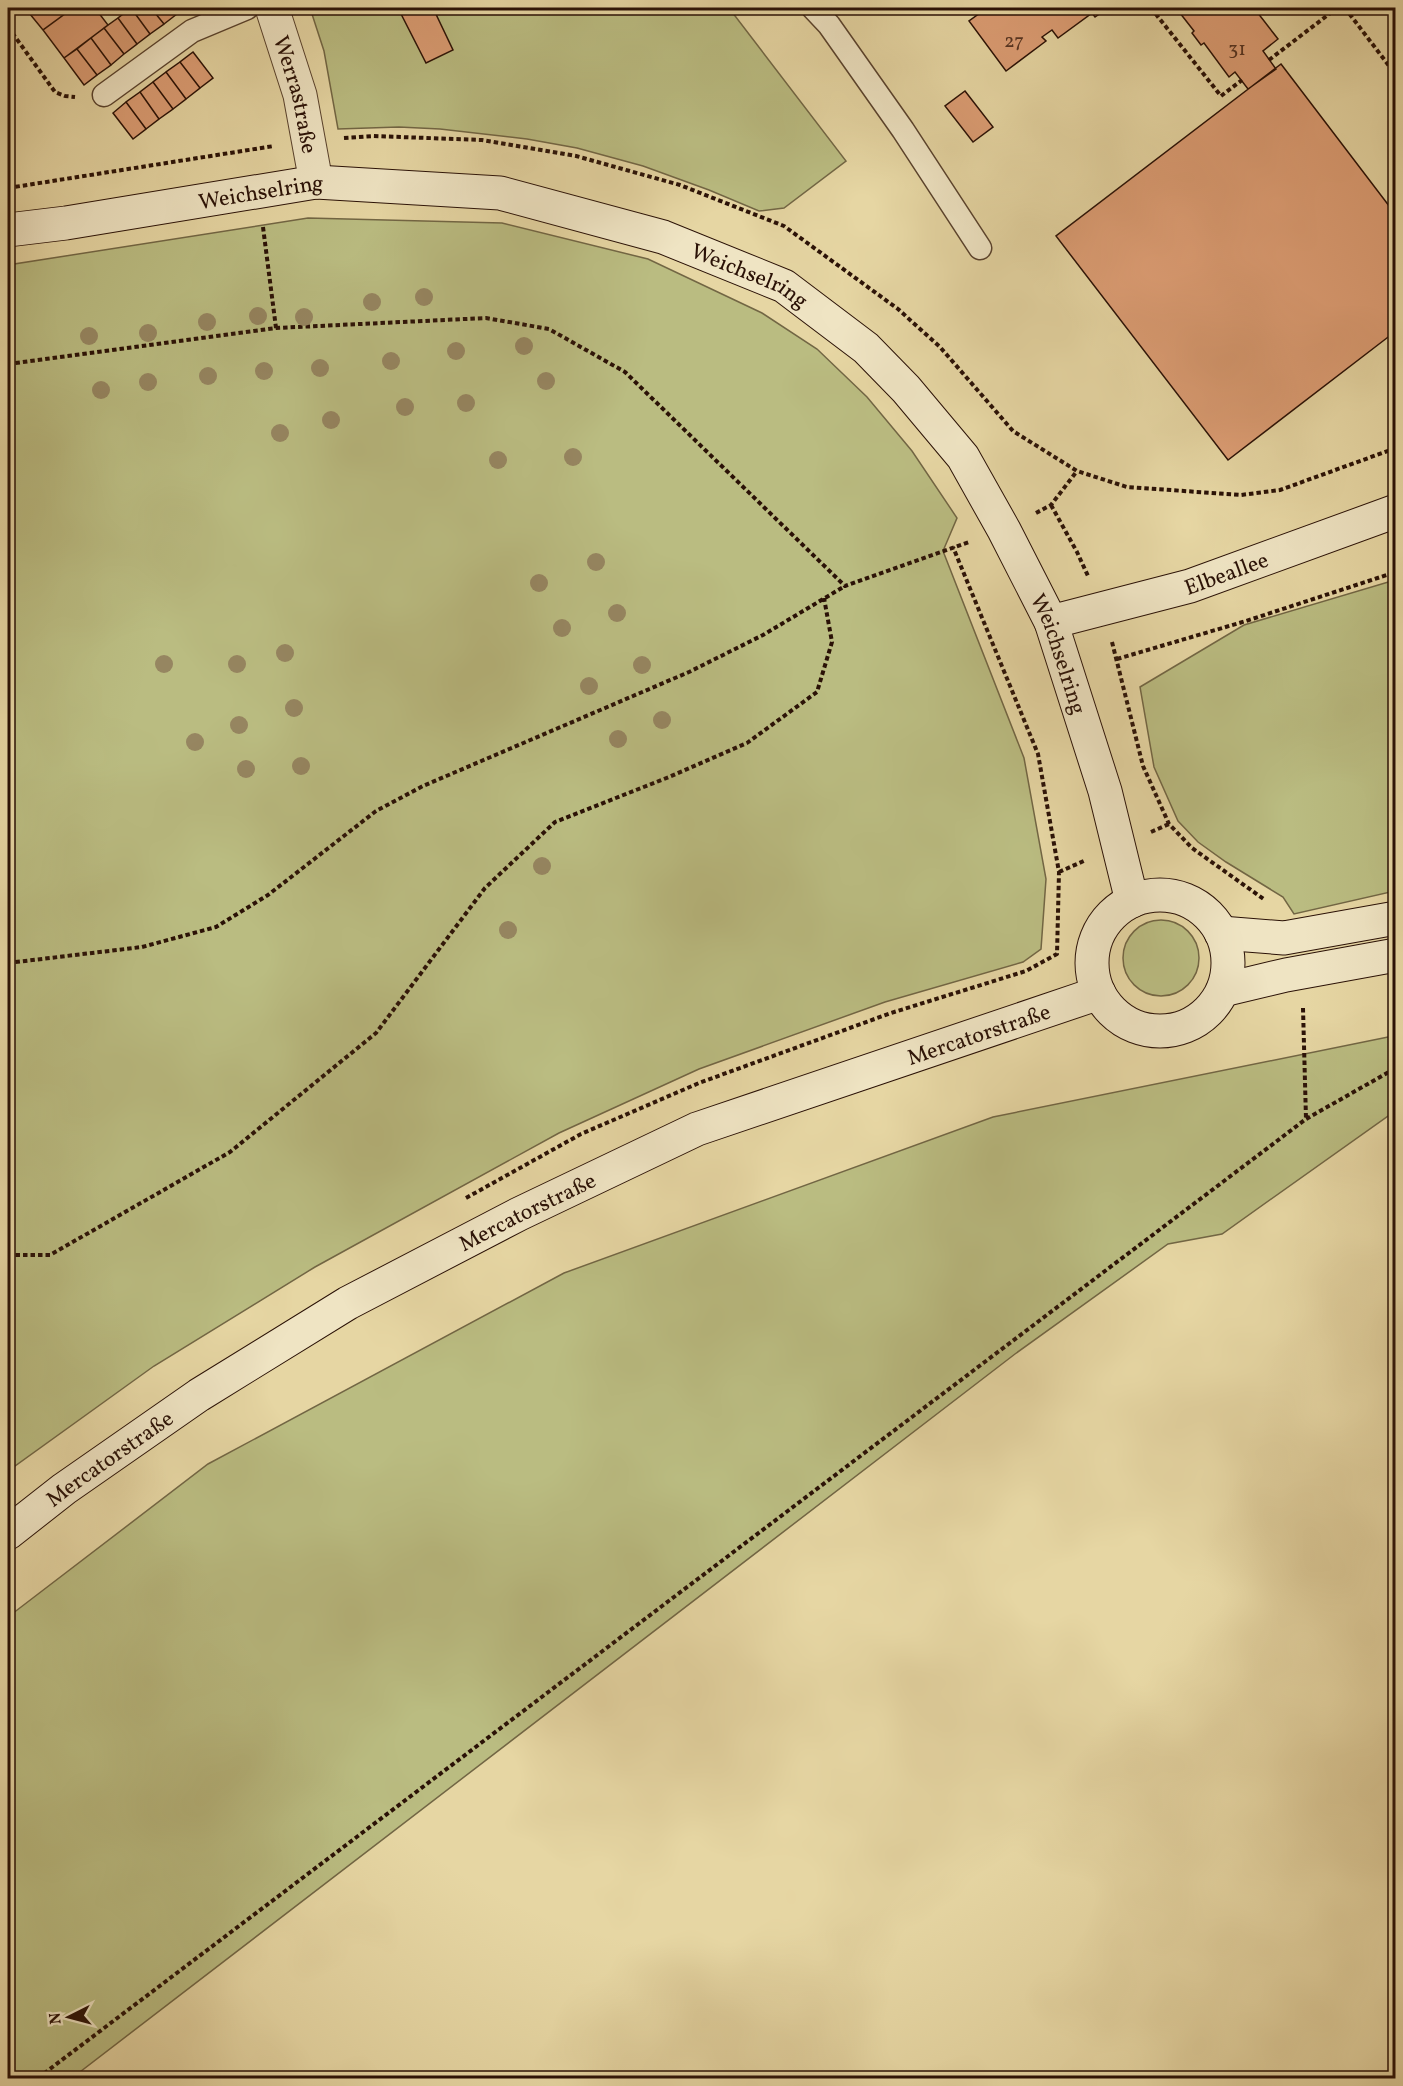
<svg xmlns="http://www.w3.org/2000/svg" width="1403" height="2086" font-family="Vollkorn,serif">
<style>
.green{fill:#babc81;stroke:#726644;stroke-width:1.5}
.building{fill:#dc9d74;stroke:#2a1106;stroke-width:1.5}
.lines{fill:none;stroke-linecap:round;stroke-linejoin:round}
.lane-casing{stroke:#59422d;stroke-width:25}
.street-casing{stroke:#59422d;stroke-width:35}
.secondary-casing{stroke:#2a1106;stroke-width:35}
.path{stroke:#2a1106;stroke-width:4;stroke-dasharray:4.5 3;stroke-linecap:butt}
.lane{stroke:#efe4c3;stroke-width:22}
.street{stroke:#efe4c3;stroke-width:33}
.secondary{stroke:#efe4c3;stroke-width:33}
.tree{fill:#968661}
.labels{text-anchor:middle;stroke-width:4.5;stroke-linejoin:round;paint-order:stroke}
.number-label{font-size:20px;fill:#563422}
.street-label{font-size:22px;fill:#2a1106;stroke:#efe4c3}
</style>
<rect width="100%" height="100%" fill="#e6d6a3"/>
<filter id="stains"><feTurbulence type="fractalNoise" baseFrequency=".00333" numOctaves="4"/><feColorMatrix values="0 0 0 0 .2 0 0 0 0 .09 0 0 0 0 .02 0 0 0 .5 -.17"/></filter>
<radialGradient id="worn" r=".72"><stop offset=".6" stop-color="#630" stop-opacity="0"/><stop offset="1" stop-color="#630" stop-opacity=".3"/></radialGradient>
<path class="green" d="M310 8H729L846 161 784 208 759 211 709 190 643 166 577 148 527 139 440 129 399 127 338 129 324 51Z
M308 218 502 223 648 259 762 313 817 349 867 397 912 451 957 518 943 551 1024 758 1046 879 1041 949 1023 962 885 1002 699 1069 559 1133 315 1267 154 1366 8 1471V265Z
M1395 580V891L1294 914 1283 897 1226 862 1198 842 1178 821 1154 767 1140 687 1244 625Z
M1123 958a38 38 0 1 1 76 0a38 38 0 1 1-76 0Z
M1393 1036H1396L1395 1111 1222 1234 1168 1244 1015 1354 72 2078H8V1617L208 1464 564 1273 993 1117Z"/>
<path class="building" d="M25 8H73L43 30Z
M73 8H95L108 25 64 58 43 30Z
M131 8 150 34 137 44 118 18Z
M131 8H151L164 24 150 34Z
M151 8H172L177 14 164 24Z
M398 8H433L453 50 426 63Z
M987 8H1088L1092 13 1058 38 1052 30 1042 37 1046 41 1006 71 969 21Z
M1088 8H1108L1095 17Z
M1176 8H1254L1278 39 1263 51 1276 69 1248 89 1235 72 1229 77 1204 43 1201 45 1192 33 1194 31Z
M118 18 137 44 124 54 104 28Z
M104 28 124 54 111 65 91 38Z
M91 38 111 65 97 75 77 49Z
M77 49 97 75 84 85 64 58Z
M193 52 213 78 200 88 180 62Z
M180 62 200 88 186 99 166 72Z
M1281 64 1396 215V331L1228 460 1056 236Z
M166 72 186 99 173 109 153 82Z
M153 82 173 109 159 119 140 92Z
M965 91 993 127 973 142 945 106Z
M140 92 159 119 146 129 126 102Z
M126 102 146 129 133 139 113 113Z"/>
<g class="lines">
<g class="lane-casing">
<path id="lane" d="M813 8 829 25 903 130 980 248
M104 95 192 31 247 8"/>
</g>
<g class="street-casing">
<g id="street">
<path id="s1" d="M272 8 300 95 316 182"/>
</g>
</g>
<g class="secondary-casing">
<g id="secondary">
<path id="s2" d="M8 230 66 223 316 182 500 193 663 237 784 286 866 348 906 389 963 457 1004 530 1051 622 1105 791 1132 901"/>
<path id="s3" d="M1051 622 1190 586 1396 511"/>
<circle cx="1160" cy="963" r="68"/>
<path d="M1221 933 1284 938 1396 918"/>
<path d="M1223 990 1286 975 1396 955"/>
<path id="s4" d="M8 1533 64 1489 199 1395 348 1303 519 1214 697 1129 1099 993"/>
</g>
</g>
<path class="path" d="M1151 8 1221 96 1242 80
M1345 8 1396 75
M8 27 55 92 65 96 75 97
M1269 60 1337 8
M344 138 373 136 482 140 576 156 680 185 784 226 898 309 940 347 1013 431 1077 471 1127 487 1241 495 1280 490 1396 448
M8 188 274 146
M263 227 276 328
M8 364 276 328 486 318 549 329 625 372 845 586 969 542
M1051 505 1077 552 1088 576
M1036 513 1051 505 1077 471
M1112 642 1143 766 1169 824 1192 848 1265 900
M1117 659 1246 621 1396 572
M1151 832 1169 824
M1059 872 1086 860
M8 963 142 947 216 927 268 895 376 811 423 786 689 672 763 635 845 586
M1303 1008 1306 1119
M466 1198 581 1134 699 1083 891 1013 1026 971 1057 954 1059 872 1038 754 953 547
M8 1255H50L230 1152 376 1033 485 888 555 822 669 777 747 743 817 692 832 642 824 598
M38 2078 1306 1119 1396 1068"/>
<use href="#lane" class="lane"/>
<use href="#street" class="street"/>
<use href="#secondary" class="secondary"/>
</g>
<g class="tree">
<circle cx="424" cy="297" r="9"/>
<circle cx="372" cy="302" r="9"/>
<circle cx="258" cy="316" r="9"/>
<circle cx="304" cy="317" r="9"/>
<circle cx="207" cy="322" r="9"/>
<circle cx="148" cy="333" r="9"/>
<circle cx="89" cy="336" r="9"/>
<circle cx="524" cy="346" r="9"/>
<circle cx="456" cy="351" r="9"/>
<circle cx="391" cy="361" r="9"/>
<circle cx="320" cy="368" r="9"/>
<circle cx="264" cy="371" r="9"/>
<circle cx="208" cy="376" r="9"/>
<circle cx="546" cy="381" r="9"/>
<circle cx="148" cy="382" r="9"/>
<circle cx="101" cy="390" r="9"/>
<circle cx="466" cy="403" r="9"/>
<circle cx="405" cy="407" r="9"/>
<circle cx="331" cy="420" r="9"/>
<circle cx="280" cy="433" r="9"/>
<circle cx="573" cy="457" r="9"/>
<circle cx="498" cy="460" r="9"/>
<circle cx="596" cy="562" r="9"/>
<circle cx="539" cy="583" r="9"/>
<circle cx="617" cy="613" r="9"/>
<circle cx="562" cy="628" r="9"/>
<circle cx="285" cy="653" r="9"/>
<circle cx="164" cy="664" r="9"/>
<circle cx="237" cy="664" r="9"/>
<circle cx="642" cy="665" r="9"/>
<circle cx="589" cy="686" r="9"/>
<circle cx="294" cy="708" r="9"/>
<circle cx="662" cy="720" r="9"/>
<circle cx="239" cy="725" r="9"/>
<circle cx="618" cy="739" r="9"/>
<circle cx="195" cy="742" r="9"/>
<circle cx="301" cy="766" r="9"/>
<circle cx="246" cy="769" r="9"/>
<circle cx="542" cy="866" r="9"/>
<circle cx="508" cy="930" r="9"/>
</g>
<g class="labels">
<g class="number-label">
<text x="1014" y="47">27</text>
<text x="1237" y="55">31</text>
</g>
<g class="street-label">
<text dy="8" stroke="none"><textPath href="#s1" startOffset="90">Werrastraße</textPath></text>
<text dy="8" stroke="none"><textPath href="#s2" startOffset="256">Weichselring</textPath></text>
<text dy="8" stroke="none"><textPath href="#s2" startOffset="760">Weichselring</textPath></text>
<text dy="8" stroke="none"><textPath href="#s3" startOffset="182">Elbeallee</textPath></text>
<text dy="8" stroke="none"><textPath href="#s2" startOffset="1264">Weichselring</textPath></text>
<text dy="8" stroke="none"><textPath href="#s4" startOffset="1098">Mercatorstraße</textPath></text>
<text dy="8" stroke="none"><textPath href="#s4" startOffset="612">Mercatorstraße</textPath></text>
<text dy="8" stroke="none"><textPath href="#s4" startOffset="126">Mercatorstraße</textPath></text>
</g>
</g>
<rect width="1403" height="2086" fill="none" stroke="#e6d6a3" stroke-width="30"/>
<rect x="9" y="9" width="1385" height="2068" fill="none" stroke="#2a1106" stroke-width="3"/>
<rect x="15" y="15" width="1373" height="2056" fill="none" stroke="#2a1106" stroke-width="1.5"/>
<g transform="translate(69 2017) rotate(264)" stroke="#efe4c3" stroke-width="4.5" paint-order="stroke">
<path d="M0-4.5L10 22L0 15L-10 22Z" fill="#2a1106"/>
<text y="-9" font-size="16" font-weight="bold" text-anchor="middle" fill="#2a1106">N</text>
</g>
<rect width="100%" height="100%" filter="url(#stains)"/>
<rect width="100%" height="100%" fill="url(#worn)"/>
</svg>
